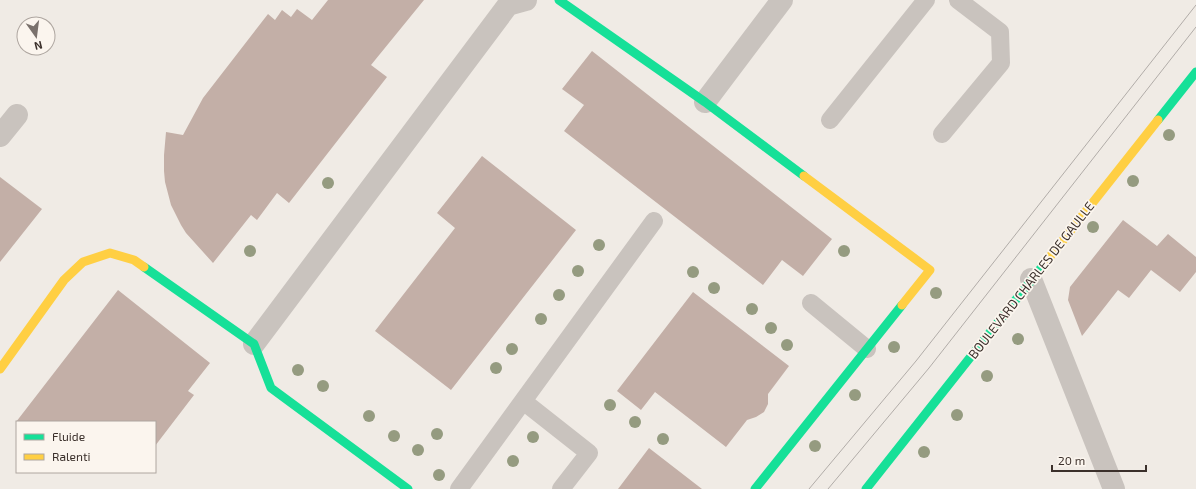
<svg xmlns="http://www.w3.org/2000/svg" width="1196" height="489" font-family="'Exo 2',sans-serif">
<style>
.building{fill:#c3afa7}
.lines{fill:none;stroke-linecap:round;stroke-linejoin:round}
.lane{stroke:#c9c3be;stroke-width:18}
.street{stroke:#c9c3be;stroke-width:22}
.fast{stroke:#16e098;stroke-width:9}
.slow{stroke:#ffcf43;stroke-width:9}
.tram{stroke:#b1aca8;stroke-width:1}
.tree{fill:#959b80}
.labels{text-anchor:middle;stroke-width:3.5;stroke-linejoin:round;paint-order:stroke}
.street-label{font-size:13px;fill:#3b302b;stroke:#fbf5ee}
</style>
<rect width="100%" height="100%" fill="#f0ebe5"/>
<path class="building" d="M328 0H424L371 65 387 77 289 203 277 193 257 220 251 215 213 263 186 233 181 225 171 205 165 182 164 171V155L166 132 183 135 203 98 268 14 275 20 282 10 291 17 297 9 312 20Z
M592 51 832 239 803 276 782 260 763 285 564 131 584 105 562 89Z
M482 156 576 230 451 390 375 331 455 228 437 213Z
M0 177 42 209 0 262Z
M1123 220 1157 246 1168 234 1196 257V272L1180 292 1151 270 1129 298 1118 290 1082 336 1068 300 1070 287Z
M118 290 210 363 188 391 194 395 155 446V422H16Z
M693 292 789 366 768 394V404L764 412 756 417 747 420 726 447 655 392 641 410 617 391Z
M649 448 702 489H618Z"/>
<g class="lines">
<path class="lane" d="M830 120 926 0
M942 134 1001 63 1000 32 958 0
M811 303 867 349
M523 401 589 453 561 489
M459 489 654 221"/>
<path class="street" d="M705 102 782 0
M0 136 17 115
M1031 279 1114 489
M254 344 508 5 526 0"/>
<path class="fast" d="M559 0 705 102 804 176
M1158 120 1196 72
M144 267 254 344 271 388 408 489
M755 489 902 305
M866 489 1045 263"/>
<path class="slow" d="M804 176 930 270 902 305
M1045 263 1158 120
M0 369 64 280 83 262 110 253 134 260 144 267"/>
<path class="tram" d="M809 489 916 361 1196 5
M828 489 929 368 1196 27"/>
</g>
<g class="tree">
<circle cx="1169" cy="135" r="6"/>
<circle cx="1133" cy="181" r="6"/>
<circle cx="328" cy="183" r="6"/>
<circle cx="1093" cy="227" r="6"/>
<circle cx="599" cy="245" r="6"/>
<circle cx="250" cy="251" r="6"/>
<circle cx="844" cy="251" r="6"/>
<circle cx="578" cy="271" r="6"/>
<circle cx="693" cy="272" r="6"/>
<circle cx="714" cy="288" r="6"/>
<circle cx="936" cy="293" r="6"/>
<circle cx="559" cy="295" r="6"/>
<circle cx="752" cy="309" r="6"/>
<circle cx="541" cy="319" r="6"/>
<circle cx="771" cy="328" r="6"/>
<circle cx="1018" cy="339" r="6"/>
<circle cx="787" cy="345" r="6"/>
<circle cx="894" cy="347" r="6"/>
<circle cx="512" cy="349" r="6"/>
<circle cx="496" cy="368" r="6"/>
<circle cx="298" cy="370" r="6"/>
<circle cx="987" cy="376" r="6"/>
<circle cx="323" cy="386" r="6"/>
<circle cx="855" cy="395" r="6"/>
<circle cx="610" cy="405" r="6"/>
<circle cx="957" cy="415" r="6"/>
<circle cx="369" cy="416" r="6"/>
<circle cx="635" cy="422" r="6"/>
<circle cx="437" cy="434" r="6"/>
<circle cx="394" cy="436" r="6"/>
<circle cx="533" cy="437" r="6"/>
<circle cx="663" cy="439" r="6"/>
<circle cx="815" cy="446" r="6"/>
<circle cx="418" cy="450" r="6"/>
<circle cx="924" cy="452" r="6"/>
<circle cx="513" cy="461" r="6"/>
<circle cx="439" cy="475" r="6"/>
</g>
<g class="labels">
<g class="street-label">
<text transform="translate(1031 280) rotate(-52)" y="5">BOULEVARD CHARLES DE GAULLE</text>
</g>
</g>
<rect x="16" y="421" width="140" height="52" fill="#fbf5ee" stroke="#aea6a0"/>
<rect x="24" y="434" width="20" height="6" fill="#16e098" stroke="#aea6a0"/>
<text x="52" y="441" font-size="12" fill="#3b302b">Fluide</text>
<rect x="24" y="454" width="20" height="6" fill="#ffcf43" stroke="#aea6a0"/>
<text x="52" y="461" font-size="12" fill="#3b302b">Ralenti</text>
<g transform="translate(36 36) rotate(166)"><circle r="19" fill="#fbf5ee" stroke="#aea6a0"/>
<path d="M0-3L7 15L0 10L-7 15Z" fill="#7a716c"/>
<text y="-6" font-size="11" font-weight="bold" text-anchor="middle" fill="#3b302b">N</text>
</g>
<path d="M1052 465v6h94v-6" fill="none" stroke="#3b302b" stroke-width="2"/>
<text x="1058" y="465" font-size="12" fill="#3b302b" stroke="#fbf5ee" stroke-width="3" paint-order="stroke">20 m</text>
</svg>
